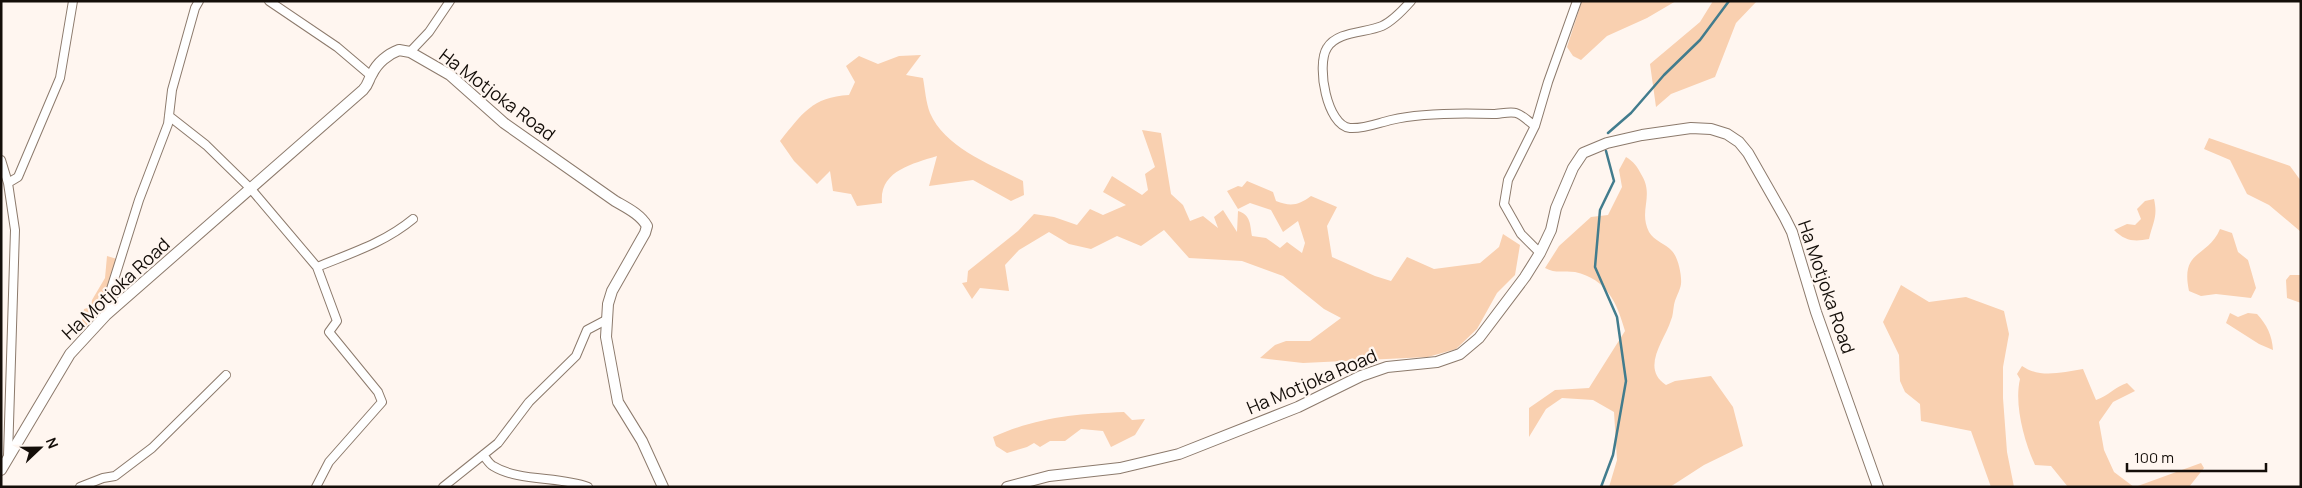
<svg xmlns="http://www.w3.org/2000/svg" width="2302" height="488" font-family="Manrope,sans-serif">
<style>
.green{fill:#f9d0b0}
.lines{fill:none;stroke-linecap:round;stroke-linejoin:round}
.stream{stroke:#427c8d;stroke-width:2.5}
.minor-casing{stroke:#8c7a6c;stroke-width:10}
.tertiary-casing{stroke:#8c7a6c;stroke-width:12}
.minor{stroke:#fff;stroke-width:8}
.tertiary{stroke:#fff;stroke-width:10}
.labels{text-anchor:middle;stroke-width:4.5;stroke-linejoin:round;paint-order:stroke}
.street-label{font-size:18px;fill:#140e09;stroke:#fff6f0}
</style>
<rect width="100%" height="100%" fill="#fff6f0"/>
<path class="green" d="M1582 1H1676L1647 18 1607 36 1581 60 1573 56 1567 47Z
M1713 1H1757L1736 23 1715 77 1671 94 1656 107 1650 64 1700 22Z
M921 55 906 75 923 78C925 89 926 103 930 113 945 148 992 165 1023 181L1024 195 1011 201 973 180 929 186 937 156C912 164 879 171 882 203L857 206 851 194 833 191 830 171 817 184 794 161 780 141C802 114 812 97 849 95L855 82 846 66 859 56 878 64 899 56Z
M1142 130 1161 133 1171 194 1183 205 1190 221 1203 216 1218 228 1214 217 1223 210 1237 232 1238 211C1251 215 1250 225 1252 236L1266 238 1280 248 1287 242 1302 253 1305 243 1298 221 1283 232 1271 210 1250 203 1238 209 1227 191 1238 186 1242 187 1247 181 1273 192 1276 201C1291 207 1299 205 1311 196L1337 207 1327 226 1332 257 1375 276 1391 281 1407 257 1434 269 1480 263 1499 247 1503 234 1520 245 1515 275 1497 293 1477 329 1456 349 1428 357 1303 363 1260 358 1275 345 1286 341H1310L1341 318 1324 309 1283 276 1242 261 1189 258 1164 230 1141 246 1117 236 1091 249 1069 244 1049 232 1019 250 1005 265 1009 291 980 288 972 299 962 283 967 282 968 271 1018 231 1034 214 1054 217 1077 225 1090 209 1103 215 1126 205 1103 192 1112 176 1142 195 1148 190 1145 174 1155 167Z
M2209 138 2290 166 2301 181V232L2269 205 2247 194 2230 160 2204 149Z
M1626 157C1634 162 1637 166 1641 174 1655 196 1638 210 1649 232 1654 241 1666 244 1672 251 1678 257 1682 275 1681 284 1680 291 1675 298 1674 305 1673 310 1673 316 1671 320 1665 340 1640 368 1666 385L1675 381 1711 376 1733 407 1743 446 1704 465 1670 487H1609L1617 460 1614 412 1593 400 1562 398 1546 409 1529 437V408L1555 390 1589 388 1625 331C1617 303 1607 279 1575 272 1564 270 1556 274 1545 268L1559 246 1591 217 1608 215 1622 187 1619 170Z
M2154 199C2158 217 2153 222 2149 239 2134 242 2125 241 2114 230L2127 224 2135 225 2141 219 2137 209 2145 201Z
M2220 229 2232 233 2238 252 2248 260 2256 288 2251 298 2216 294 2201 296 2189 291C2180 249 2208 258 2220 229Z
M107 256 117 259C110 286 101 307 84 329L71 327 82 321 84 309 91 307 92 300 105 278Z
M2290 275H2301V303L2287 298 2286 280Z
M1901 285 1929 302 1966 297 2004 311 2009 334 2003 367V398L2007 452 2014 487H1991L1971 431 1921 421 1920 404 1905 392 1900 381 1899 355 1883 322Z
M2230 313 2238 317 2248 313 2257 314C2267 325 2272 335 2273 350L2259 344 2226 323Z
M2022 366C2041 379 2062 372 2083 369L2096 400C2108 396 2115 387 2127 383L2135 391 2113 402 2099 422 2104 450 2114 472 2134 487H2068L2051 466 2035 465C2024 441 2014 404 2020 379L2017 374Z
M1124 412 1132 420 1145 419 1135 435 1111 447 1103 431 1081 429 1065 441H1050L1040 447 1034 443 1027 447 1007 453 996 446 993 437C1038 417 1075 414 1124 412Z
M2201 463 2204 468 2189 487H2135Z"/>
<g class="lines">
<path class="stream" d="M1608 133 1631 113 1664 75 1700 40 1729 1
M1601 487 1613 455 1626 381 1617 317 1595 267 1600 210 1614 181 1606 151"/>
<g class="minor-casing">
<path id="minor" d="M269 1 337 47 370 75
M1411 1C1403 10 1393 21 1382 26 1366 33 1337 31 1327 48 1316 65 1327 126 1350 128 1364 129 1378 123 1391 120 1421 113 1463 113 1493 114 1500 114 1510 111 1516 113 1523 115 1529 122 1535 126
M410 52 429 32 450 1
M169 116 206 145 251 189 317 267 337 321 329 332 378 392 382 402 329 462 316 487
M1 160 8 183 15 230 8 456
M8 183 18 177 60 78 73 1
M1540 253 1521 234 1504 204 1508 180 1535 126 1548 82 1577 1
M317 267C351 253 384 243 413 219
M106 315V305L139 200 168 124 172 90 195 8 199 1
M483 455C486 458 489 464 493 466 519 482 559 476 588 487
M80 487 103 478 115 476 152 448 226 375
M443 487 498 443 529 402 576 356 587 330 606 320"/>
</g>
<g class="tertiary-casing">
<path id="tertiary" d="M1 470 70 354 106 315 363 90C369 84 368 80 372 74 377 63 388 54 399 50L410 52 450 75 504 123 615 201C627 208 640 214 647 226L645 233 612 291 608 304 606 337 618 402 642 441 663 487
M1007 487 1049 476 1120 468 1179 454 1298 407 1361 376 1387 367 1437 362 1460 354 1479 338 1525 277 1540 253 1551 230 1556 208 1573 168 1583 153 1607 143 1642 135 1691 128 1711 129 1727 134 1739 142 1748 153 1785 218 1792 232 1816 312 1878 487"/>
</g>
<use href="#minor" class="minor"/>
<use href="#tertiary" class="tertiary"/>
</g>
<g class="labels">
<g class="street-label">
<text transform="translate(497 95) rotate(37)" y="6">Ha Motjoka Road</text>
<text transform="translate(1826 287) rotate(71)" y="6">Ha Motjoka Road</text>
<text transform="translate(116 289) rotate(-43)" y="6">Ha Motjoka Road</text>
<text transform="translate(1312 382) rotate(-23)" y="6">Ha Motjoka Road</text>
</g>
</g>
<rect width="2302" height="488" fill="none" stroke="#140e09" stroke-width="5"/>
<g transform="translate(40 448) rotate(68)" stroke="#fff6f0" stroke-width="4" paint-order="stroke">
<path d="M0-4L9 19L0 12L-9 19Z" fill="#140e09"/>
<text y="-8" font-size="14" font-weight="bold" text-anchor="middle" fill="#140e09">N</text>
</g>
<path d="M2127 463v8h139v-8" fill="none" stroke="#140e09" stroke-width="2.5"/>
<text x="2134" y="463" font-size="15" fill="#140e09" stroke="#fff6f0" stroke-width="4" paint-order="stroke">100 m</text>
</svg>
